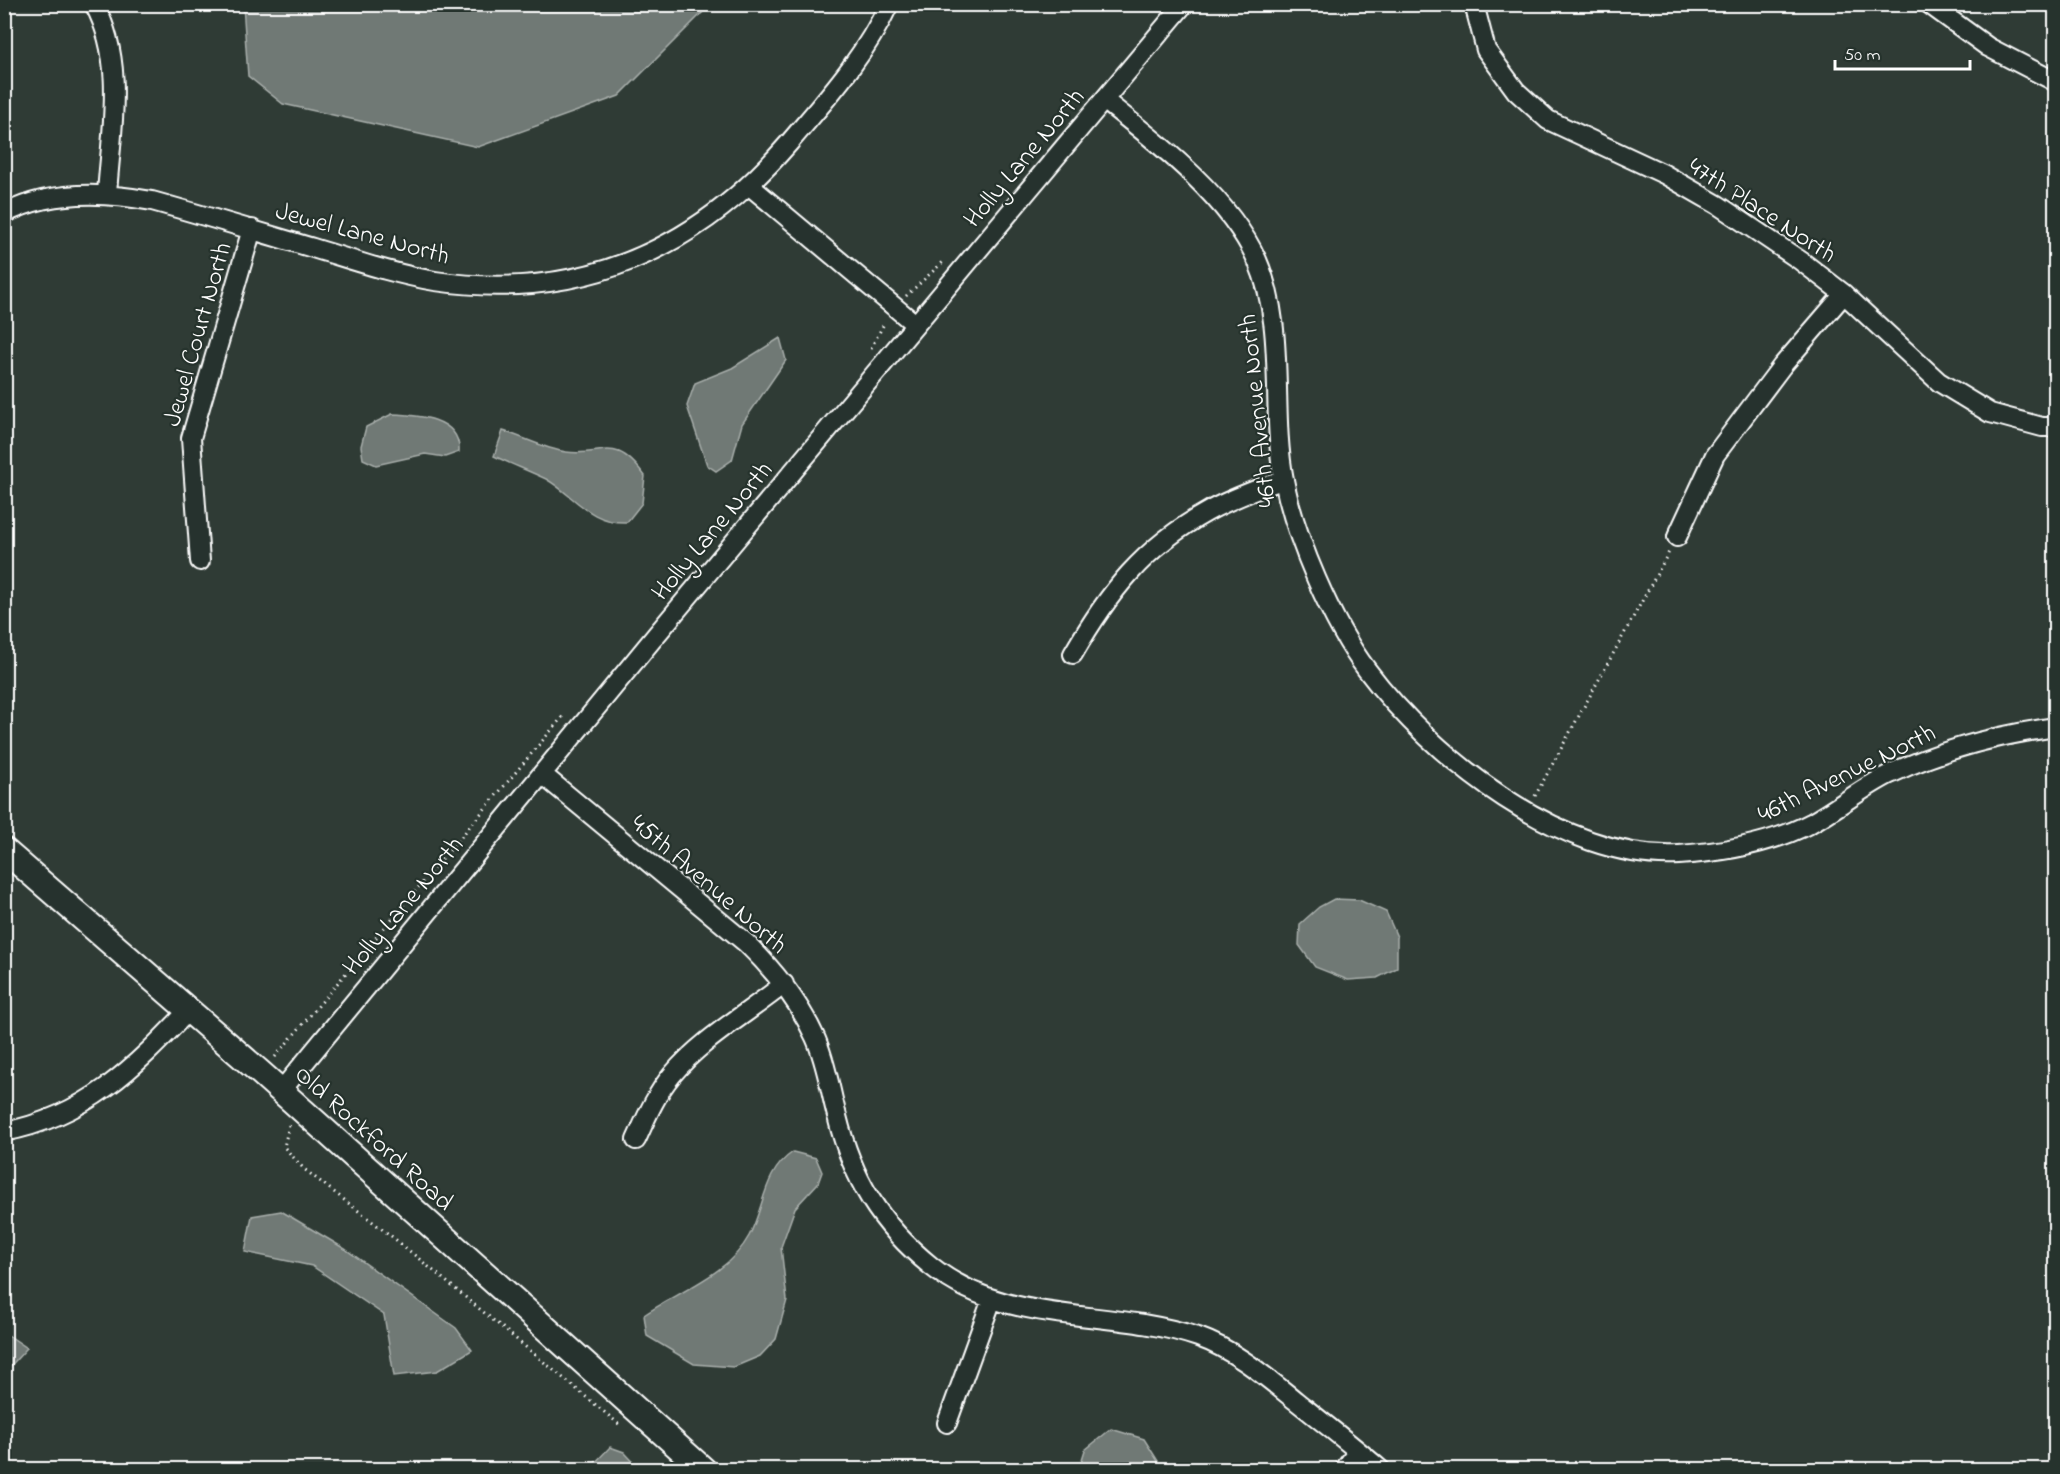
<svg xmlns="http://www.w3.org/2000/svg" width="2060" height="1474" font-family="'Indie Flower',sans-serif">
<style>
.water{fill:#707975;stroke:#a9afac;stroke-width:1.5}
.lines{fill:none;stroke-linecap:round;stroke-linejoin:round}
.minor-casing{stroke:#fff;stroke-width:22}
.tertiary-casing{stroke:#fff;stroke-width:28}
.path{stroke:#fff;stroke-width:3;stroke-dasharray:1.5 4.5;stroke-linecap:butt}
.minor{stroke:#26332d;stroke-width:18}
.tertiary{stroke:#26332d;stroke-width:24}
.labels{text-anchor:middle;stroke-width:4.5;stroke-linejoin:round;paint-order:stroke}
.street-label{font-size:26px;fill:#fff;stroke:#26332d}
</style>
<rect width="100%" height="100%" fill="#2f3b35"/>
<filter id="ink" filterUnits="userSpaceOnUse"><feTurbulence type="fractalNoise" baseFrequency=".0167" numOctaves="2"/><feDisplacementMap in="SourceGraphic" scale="12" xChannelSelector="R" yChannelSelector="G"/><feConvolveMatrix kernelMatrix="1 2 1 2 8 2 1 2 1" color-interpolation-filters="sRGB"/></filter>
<g filter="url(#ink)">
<path class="water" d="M407 4 413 7 433 4 710 5 619 96 478 147 283 104 248 76 243 5Z
M780 338 786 360 742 424 732 460 716 471 707 465 687 406 695 383 732 368Z
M392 414C416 415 461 417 459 452L445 457 425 454 376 465 363 459 361 446 366 427Z
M503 431C523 437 545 449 566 452 605 457 614 434 645 476L642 503 627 522C590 524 574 495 546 479 529 471 511 464 494 456Z
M1334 899 1359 900 1386 912 1397 937V968L1377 978 1348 980 1315 967 1299 945 1300 924 1319 907Z
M793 1152 816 1158 822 1172 818 1183 795 1208 781 1247 787 1300 776 1339 760 1356 734 1367 694 1364 647 1336 644 1315C679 1291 728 1275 749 1236 765 1206 763 1172 793 1152Z
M281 1211 345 1249 456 1328 472 1350 437 1371 394 1376 384 1315 312 1266 245 1252 252 1216Z
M5 1333 27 1348 5 1372 4 1333Z
M1111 1429 1144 1439 1163 1469H1079L1085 1450Z
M610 1447 624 1452 640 1469H589Z"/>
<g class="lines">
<g class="minor-casing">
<path id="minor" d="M94 4C126 62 111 131 107 194
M1474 4 1486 50 1516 91 1548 120 1664 174 1718 205 1801 261 1844 294 1939 382 1990 413 2042 427H2056
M1929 4 1988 47 2056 82
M1104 100C1157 142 1229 197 1257 260 1287 329 1270 408 1284 480 1295 537 1332 624 1367 670 1433 758 1563 861 1679 855 1723 852 1771 844 1811 823 1838 808 1862 788 1890 774 1943 749 1998 735 2056 727
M750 186 915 324
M4 214C49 190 105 192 152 201 206 216 259 232 313 248 353 260 393 274 435 281 578 302 696 251 789 143 827 98 864 58 889 4
M1677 537 1715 455 1782 366 1844 294
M200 561 191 438 252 229
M1073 654C1108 593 1144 547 1207 512 1231 498 1259 489 1284 479
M543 775 746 943C775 971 798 1000 815 1037 826 1061 830 1090 837 1116 852 1178 880 1225 931 1266 1008 1328 1109 1307 1198 1337 1235 1350 1266 1377 1296 1401 1325 1424 1353 1446 1381 1470
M281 1091 657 634 1184 4
M4 1132C87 1116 134 1068 189 1010
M636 1140C646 1118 656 1094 672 1075 703 1038 747 1014 784 984
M947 1423 992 1299
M1344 1470 1358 1451"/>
</g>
<g class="tertiary-casing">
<path id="tertiary" d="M4 850 262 1074 704 1470"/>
</g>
<path class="path" d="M906 296 943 262
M871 348 885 322
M1535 796 1669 552
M275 1057 565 714
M289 1125 284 1147 304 1169 395 1239 620 1425"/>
<use href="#minor" class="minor"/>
<use href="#tertiary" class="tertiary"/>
</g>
</g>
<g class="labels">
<g class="street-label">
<text transform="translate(1023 157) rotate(-50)" y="9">Holly Lane North</text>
<text transform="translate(1763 209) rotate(33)" y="9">47th Place North</text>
<text transform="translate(363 232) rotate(15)" y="9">Jewel Lane North</text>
<text transform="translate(196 334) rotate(-74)" y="9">Jewel Court North</text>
<text transform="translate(1256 411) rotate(-96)" y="9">46th Avenue North</text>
<text transform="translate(711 530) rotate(-50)" y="9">Holly Lane North</text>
<text transform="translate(1846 772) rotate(-26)" y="9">46th Avenue North</text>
<text transform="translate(710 883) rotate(41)" y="9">45th Avenue North</text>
<text transform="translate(402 905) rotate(-50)" y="9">Holly Lane North</text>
<text transform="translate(375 1137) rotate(42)" y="9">Old Rockford Road</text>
</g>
</g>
<rect width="2060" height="1474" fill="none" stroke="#26332d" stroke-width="24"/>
<rect x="12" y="12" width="2036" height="1450" fill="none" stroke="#fff" stroke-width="2" filter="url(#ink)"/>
<path d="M1835 60v9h135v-9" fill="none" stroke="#ffffff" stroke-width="3"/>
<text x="1844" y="60" font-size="18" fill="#ffffff" stroke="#26332d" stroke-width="4.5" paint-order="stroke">50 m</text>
</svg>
